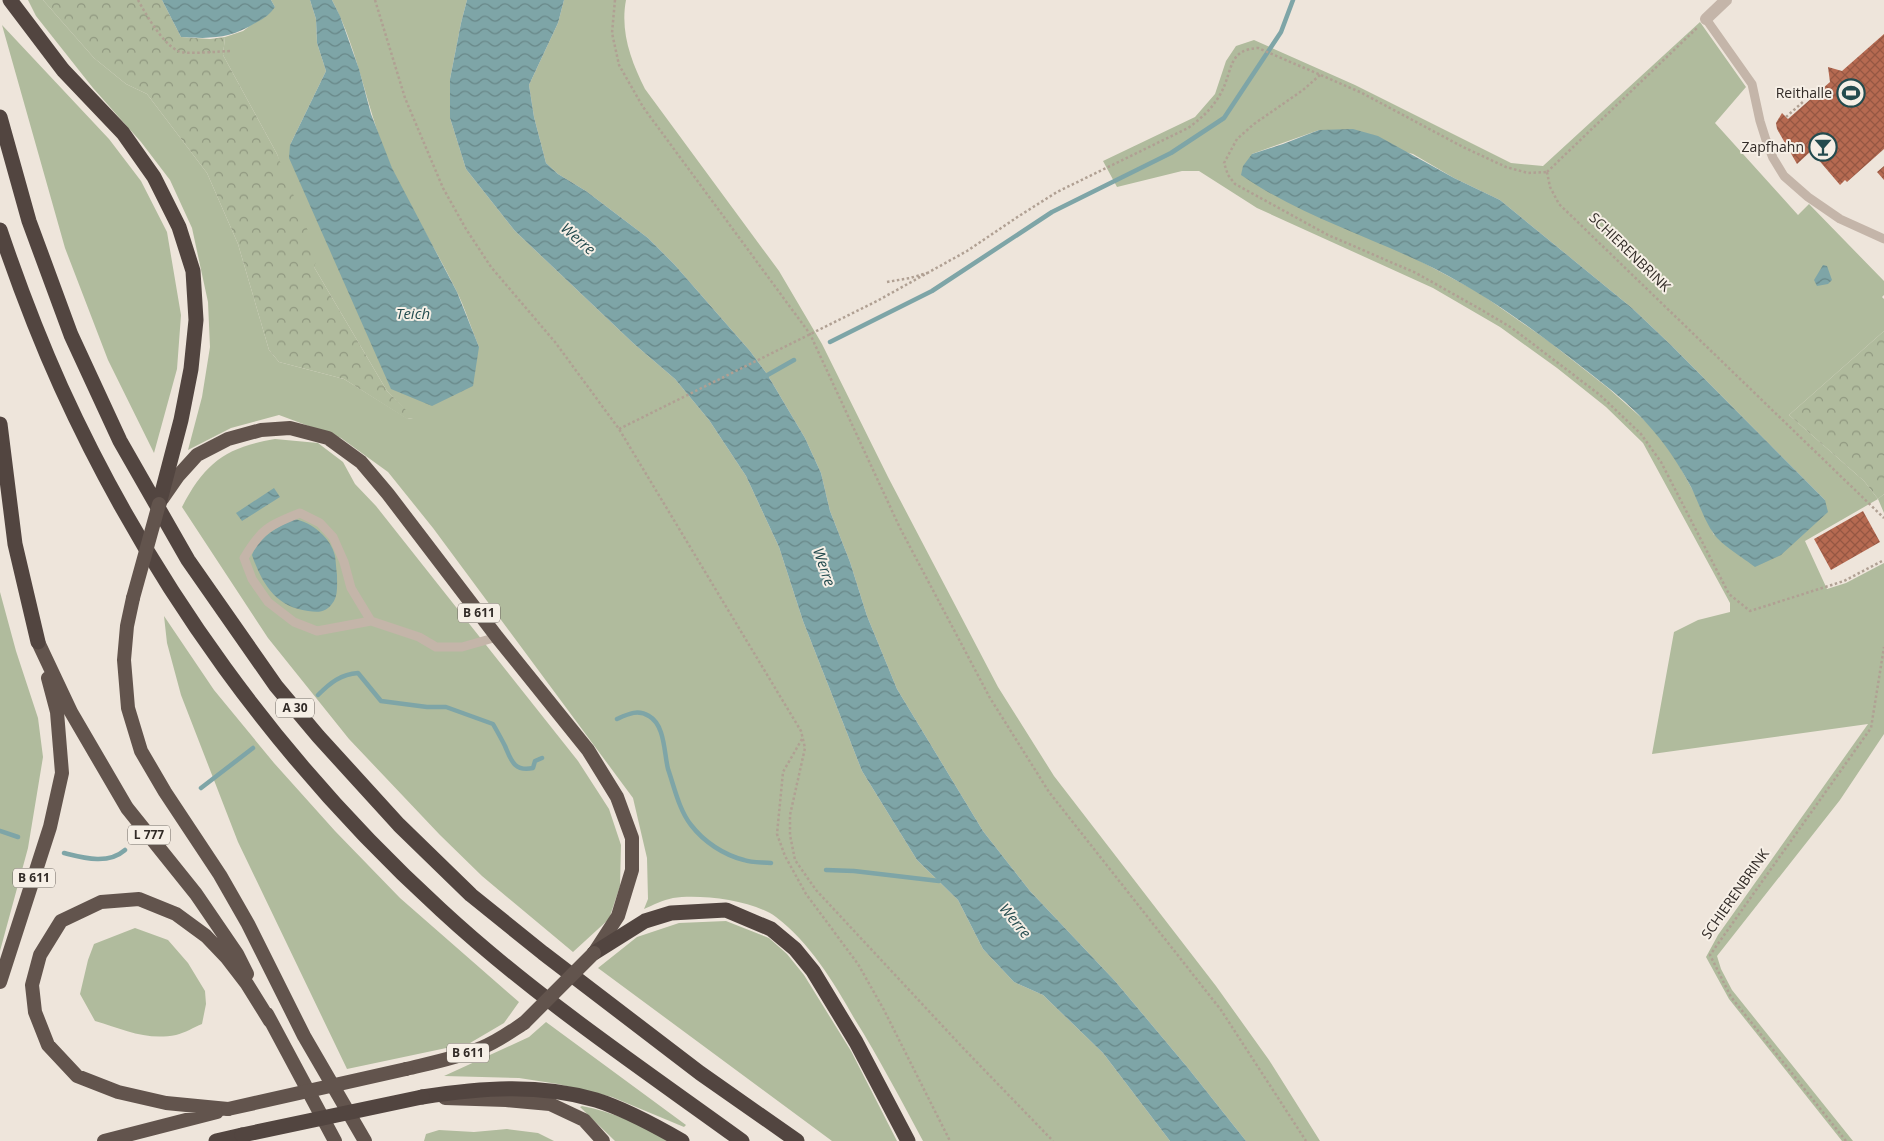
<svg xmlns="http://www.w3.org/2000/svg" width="1884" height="1141" font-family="'Open Sans',sans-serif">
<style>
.green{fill:#b0bb9d;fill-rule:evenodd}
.forest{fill:url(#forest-crowns)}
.water{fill:url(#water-waves)}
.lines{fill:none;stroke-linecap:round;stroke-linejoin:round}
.stream{stroke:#7ea5a7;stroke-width:4.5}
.building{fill:url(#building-cross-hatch)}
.path{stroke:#b0a093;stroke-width:2.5;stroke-dasharray:2.5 2.5;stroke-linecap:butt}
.service{stroke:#c4b5a9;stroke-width:9}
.minor{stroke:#c4b5a9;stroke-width:12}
.trunk{stroke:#62544d;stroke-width:14}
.motorway{stroke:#524540;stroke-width:15}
.trunk-bridge{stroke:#62544d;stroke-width:14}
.motorway-bridge{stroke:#524540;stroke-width:15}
.labels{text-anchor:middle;stroke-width:4;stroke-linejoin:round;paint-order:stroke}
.shield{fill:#f6efe6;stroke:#6d6660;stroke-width:1}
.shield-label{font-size:12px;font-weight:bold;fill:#322b27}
.poi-label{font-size:14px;fill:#322b27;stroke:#f6efe6;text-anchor:end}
.street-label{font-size:14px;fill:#322b27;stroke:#f6efe6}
.water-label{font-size:15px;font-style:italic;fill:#234b4e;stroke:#f6efe6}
</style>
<defs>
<pattern id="forest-crowns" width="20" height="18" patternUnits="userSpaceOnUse" patternTransform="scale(1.25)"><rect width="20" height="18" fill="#b0bb9d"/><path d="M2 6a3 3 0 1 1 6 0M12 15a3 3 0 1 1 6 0" fill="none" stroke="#909880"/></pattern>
<pattern id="water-waves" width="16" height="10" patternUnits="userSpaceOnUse" patternTransform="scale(1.25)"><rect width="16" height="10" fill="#7ea5a7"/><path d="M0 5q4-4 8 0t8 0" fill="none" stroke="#688788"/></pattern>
<pattern id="building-cross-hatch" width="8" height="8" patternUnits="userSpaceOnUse" patternTransform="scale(1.25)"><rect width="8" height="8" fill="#b66a51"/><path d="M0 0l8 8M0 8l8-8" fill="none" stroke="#955743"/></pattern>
</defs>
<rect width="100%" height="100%" fill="#eee5db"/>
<path class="green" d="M28 0H43L94 58 126 84 147 94 207 173 238 244 269 350 279 362 344 379 408 419 413 418 387 391 314 267 277 154 223 55 225 37 243 31 275 7 271 0H310L316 19 317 43 326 71 290 145 479 347C471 328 465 308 456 290 436 249 411 210 392 169 367 114 360 53 332 0H467L461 23 450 79V118L466 169 515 231 633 343 675 379 709 420 746 476 779 547 803 621 862 771 917 860 958 900 983 949 1014 982 1043 995 1103 1053 1170 1141H923C901 1100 879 1058 854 1018 833 981 810 943 776 917 753 900 700 894 673 898 663 900 653 905 644 909L648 899 647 858 633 798 433 528 388 472 341 438 279 415 231 428 188 450 202 397 210 347 208 302 192 228 170 180 141 142 93 88 36 16Z
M564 0H626C620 32 631 61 645 89L779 271 822 344 888 477 998 687 1054 776 1216 986 1269 1060 1320 1141H1246L1188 1068 1115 981 1030 891 983 831 897 689 867 616 850 562 830 511 821 473 805 438 767 374 750 351 674 264 648 238 586 191 558 174 546 163 534 117 529 85 558 23Z
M1700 22 1746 87 1715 123 1798 215 1809 204 1884 281V295L1882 297 1884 299V331L1789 415 1864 481 1878 499 1884 494V513L1878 499 1805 541 1827 589 1846 583 1884 563V734L1840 800 1717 956 1721 969 1732 990 1853 1141H1842L1729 999 1706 957 1718 935 1868 724 1652 754 1674 632 1698 620 1730 612V603L1643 443 1606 407 1557 368 1500 327 1433 288 1257 208 1199 171H1182L1117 187 1103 161 1195 117 1215 94 1226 61 1236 46 1254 40 1355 85 1511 163 1543 166ZM1319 130 1413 154 1454 178 1500 200 1632 308 1672 346 1825 500 1714 535 1697 498 1675 458 1653 428 1608 388 1547 340 1478 292 1422 262 1252 154Z
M2 25 109 139 141 181 167 232 181 315 177 369 154 453 108 360 65 248Z
M275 439 318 443 343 462 355 484 376 506 578 761 609 809 621 845 620 886 609 919 573 952 482 876 440 835 349 739 268 638 182 507C205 462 227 447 275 439Z
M0 592 16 651 38 718 43 757 28 848 0 951Z
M164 616 214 690 274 763 335 831 400 898 519 1002 504 1023 470 1043 347 1069 238 842 181 695 167 643Z
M726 921 769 938 787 954 804 975 851 1051 897 1141H832L598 968 637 937 679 923Z
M135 928 168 940 188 963 205 991 206 1004 202 1024C194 1027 185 1033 176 1035 146 1041 123 1029 95 1021L80 994 88 960 94 944Z
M546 1022 686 1125 684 1127 612 1097 558 1084 519 1078 444 1076 529 1037Z
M582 1106C613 1112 642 1125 670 1141H615L580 1107Z
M507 1129 538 1133 554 1141H424L426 1134 439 1130 474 1132Z"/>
<path class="forest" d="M43 0H162L181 37 210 39 225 37 223 55 277 154 318 256 314 267 387 391 414 418 407 419 344 379 279 362 269 350 238 244 207 173 147 94 126 84 94 58Z
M1884 331V494L1878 499 1864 481 1789 415Z"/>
<path class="water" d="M162 0H271L275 7C270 14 265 18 257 22 230 39 212 39 181 37Z
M310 0H332L340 16 359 69 371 114 392 168 457 292 479 347 473 386 432 406 391 389 289 158 290 145 326 71 317 43 316 19Z
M467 0H564L558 23 529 85 534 117 546 163 558 174 586 191 648 238 674 264 750 351 767 374 805 438 821 473 830 511 850 562 867 616 897 689 983 831 1030 891 1115 981 1188 1068 1246 1141H1170L1103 1053 1043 995 1014 982 983 949 958 900 917 860 862 771 803 621 779 547 746 476 709 420 675 379 633 343 515 231 466 169 450 118V79L461 23Z
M1353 129 1378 136 1454 178 1500 200 1632 308 1672 346 1825 500 1828 512 1781 555 1755 567C1745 559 1720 544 1714 534 1705 522 1698 501 1691 487 1668 444 1644 416 1606 386 1548 340 1489 294 1421 262 1361 234 1296 213 1241 175L1243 166 1252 154 1283 144 1319 130Z
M1823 265 1827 266 1832 280 1828 284 1817 286 1814 280Z
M274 488 280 497 242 521 236 513Z
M294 519C312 522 331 538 335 556 336 562 336 569 337 575 337 584 338 594 334 601 327 612 320 613 308 611 276 607 262 584 252 555 258 537 278 527 294 519Z"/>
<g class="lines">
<path class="stream" d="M830 342 932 291 1052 212 1171 153 1224 118 1281 32 1293 0
M764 377 794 360
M318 695C330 683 341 674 358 673L381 701 427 707H446L493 724C497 731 501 738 505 746 511 760 514 772 533 768L535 761 542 758
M617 719C628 714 638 709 649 716 665 725 664 753 668 769 674 786 679 810 691 825 704 842 724 855 744 860 752 863 762 862 771 863
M201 788 253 748
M0 831 18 837
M64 853C84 858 108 865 125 850
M826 870 854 871 939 881"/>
</g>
<path class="building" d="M1884 34V149L1847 182 1845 180 1840 185 1811 151 1797 164 1777 129 1776 123 1782 113 1788 119 1830 82 1828 67 1842 71Z
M1884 166V180L1877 172Z
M1863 511 1880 542 1831 570 1814 539Z"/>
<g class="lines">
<path class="path" d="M138 0C147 16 162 43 178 51 185 55 222 51 232 51
M375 0 405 98 443 188 466 229 491 267 555 342 619 429 801 731 805 748 790 815V835L795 860 816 890 965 1050 1053 1141
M615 0 612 33 619 65 643 107 810 334 900 528 990 698 1049 792 1221 1010 1306 1141
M1320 75 1303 90 1254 124 1237 139 1224 163 1228 175 1235 184 1328 235 1416 273 1480 309 1512 328 1600 395 1641 434 1661 462 1729 594 1750 611 1844 581 1884 560
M1786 117 1804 101
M1547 172 1550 187 1559 204 1884 518
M1547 172 1697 28
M887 282 910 278 927 273
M619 429 877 301 967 251 1019 216 1057 192 1188 128C1202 118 1214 107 1222 91 1233 69 1228 50 1258 48L1360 92 1463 147 1506 167 1528 173 1547 172
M802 739 783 772 777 834 785 856 806 894 858 964 884 1010 950 1141
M1846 1141 1731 997 1710 955 1871 728 1884 647"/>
<path class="service" d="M1706 19 1752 84 1760 121 1766 140 1773 158 1784 176 1808 197 1840 219 1884 239
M371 621 317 631 294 622 268 602 252 579 244 558C261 529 269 525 300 513L320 523 333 537 344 562 351 588 371 621 419 637 436 647H462L497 637"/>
<path class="minor" d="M1706 19 1726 0"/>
<path class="trunk" d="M162 499 178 476 197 455 228 439 261 430 290 428 328 438 361 462 388 494 497 637 588 750 617 797 632 838V870L618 916 594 953
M133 598 127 626 124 660 128 708 141 751 165 792 220 875 248 924 304 1036 365 1141
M38 642 71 712 127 808 196 894 237 954 247 974
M0 982 50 827 62 773 57 712 48 678
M267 1014 335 1141
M406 1069C431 1063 457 1058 481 1048 497 1042 510 1032 524 1023
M445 1098 506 1100 550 1104 584 1120 603 1141
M228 1109 166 1103 118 1092 77 1076 48 1045 35 1012 32 985 40 955 61 921 101 902 139 899 176 914 206 936 227 958 247 984 270 1021
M104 1141 217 1112"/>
<path class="motorway" d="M10 0 63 70 123 133 154 177 179 227 193 271 196 320 191 369 181 420 159 504
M0 117 29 221 71 335 120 441 188 560 276 686 318 736 399 825 471 895 543 953 700 1073 797 1141
M0 230C18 283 38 336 61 387 151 585 281 764 441 910 534 996 640 1067 742 1141
M0 424 15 544 38 642
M594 953 645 921 671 913 726 910 771 929 795 949 813 971 856 1042 908 1141
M422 1097C480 1088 538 1083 596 1100 625 1109 656 1126 682 1141
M216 1141 242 1135"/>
<path class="trunk-bridge" d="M133 598 159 504
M524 1023 594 953
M228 1109 406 1069"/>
<path class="motorway-bridge" d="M242 1135 422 1097"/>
</g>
<defs>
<g id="stadium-ring" transform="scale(1.4375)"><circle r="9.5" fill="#f6efe6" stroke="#234b4e" stroke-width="1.5"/><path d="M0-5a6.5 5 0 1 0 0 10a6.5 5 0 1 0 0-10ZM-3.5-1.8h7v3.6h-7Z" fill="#234b4e"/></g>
<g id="bar-ring" transform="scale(1.4375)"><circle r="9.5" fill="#f6efe6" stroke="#234b4e" stroke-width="1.5"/><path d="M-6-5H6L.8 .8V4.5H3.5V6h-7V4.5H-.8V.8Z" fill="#234b4e"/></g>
</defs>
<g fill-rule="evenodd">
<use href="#stadium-ring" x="1851" y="93"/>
<use href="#bar-ring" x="1823" y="147"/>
</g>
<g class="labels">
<g class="shield">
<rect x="458" y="603.5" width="42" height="19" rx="4"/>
<rect x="276" y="698.5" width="38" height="19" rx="4"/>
<rect x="128" y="825.5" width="42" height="19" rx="4"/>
<rect x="13" y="868.5" width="42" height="19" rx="4"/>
<rect x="447" y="1043.5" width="42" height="19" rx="4"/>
</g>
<g class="shield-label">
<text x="479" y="617">B 611</text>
<text x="295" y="712">A 30</text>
<text x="149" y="839">L 777</text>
<text x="34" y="882">B 611</text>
<text x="468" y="1057">B 611</text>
</g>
<g class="poi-label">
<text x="1832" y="98">Reithalle</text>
<text x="1804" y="152">Zapfhahn</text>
</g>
<g class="street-label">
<text transform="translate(1630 252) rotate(44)" y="5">SCHIERENBRINK</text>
<text transform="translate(1735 894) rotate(-55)" y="5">SCHIERENBRINK</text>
</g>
<g class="water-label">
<text transform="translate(578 239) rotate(41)" y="5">Werre</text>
<text x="413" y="319">Teich</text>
<text transform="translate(824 567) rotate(71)" y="5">Werre</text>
<text transform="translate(1015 921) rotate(50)" y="5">Werre</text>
</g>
</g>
</svg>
